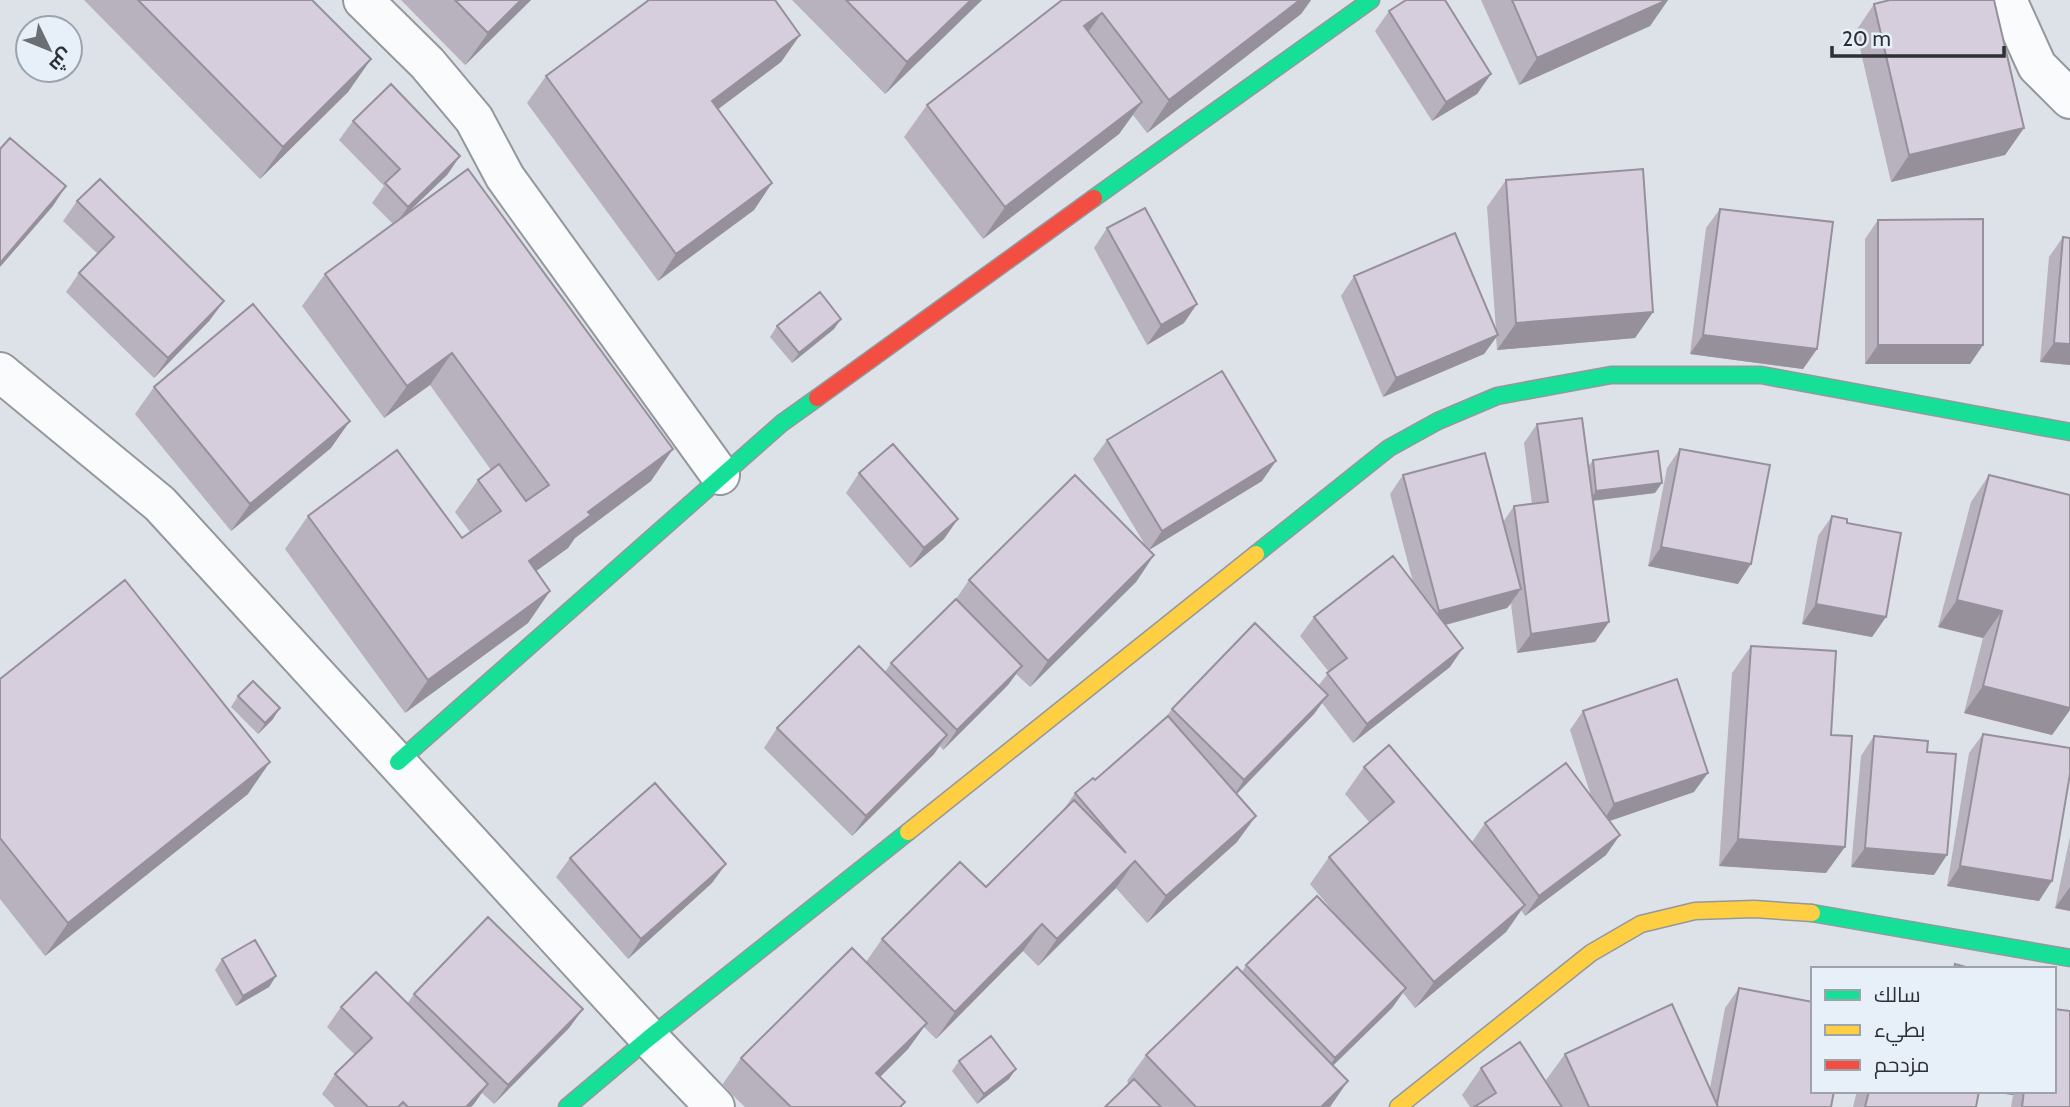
<svg xmlns="http://www.w3.org/2000/svg" width="2070" height="1107" font-family="Cabin,Cairo,sans-serif">
<style>
.lines{fill:none;stroke-linecap:round;stroke-linejoin:round}
.street-casing{stroke:#94989d;stroke-width:42}
.fast-casing{stroke:#94989d;stroke-width:19}
.slow-casing{stroke:#94989d;stroke-width:19}
.jam-casing{stroke:#94989d;stroke-width:19}
.street{stroke:#fafbfc;stroke-width:38}
.fast{stroke:#16e098;stroke-width:16}
.slow{stroke:#ffcf43;stroke-width:16}
.jam{stroke:#f24e42;stroke-width:16}
.wall{fill:#b8b1be}
.shaded-wall{fill:#96909b}
.building{fill:#d6cedd;stroke:#96909b;stroke-width:2}
</style>
<rect width="100%" height="100%" fill="#dde2e8"/>
<g class="lines">
<g class="street-casing">
<path id="street" d="M363 0 427 63 474 119 505 177 720 475
M2007 0 2037 66 2070 99
M0 372 160 504 649 1038 715 1107"/>
</g>
<g class="fast-casing">
<path id="fast" d="M1094 198 1371 0
M1256 554 1389 448 1438 421 1497 396 1611 375H1761L2070 432
M398 762 782 423 817 398
M1812 913 2070 958
M567 1107 649 1038 908 832"/>
</g>
<g class="slow-casing">
<path id="slow" d="M908 832 1256 554
M1398 1107 1591 953 1641 924 1695 911 1754 909 1812 913"/>
</g>
<g class="jam-casing">
<path id="jam" d="M817 398 1094 198"/>
</g>
<use href="#street" class="street"/>
<use href="#fast" class="fast"/>
<use href="#slow" class="slow"/>
<use href="#jam" class="jam"/>
</g>
<path class="wall" d="M84 0H312L371 59 348 92 260 179Z
M401 0H531L465 65Z
M792 0H982L885 94Z
M1062 0H1311L1301 14 1147 133 1133 115 1119 134 983 239 904 137 927 105Z
M1481 0H1668L1650 26 1519 85Z
M1874 4 2024 128 2005 155 1891 182 1856 31Z
M1389 11 1491 74 1477 94 1432 121 1375 31Z
M800 35 781 62 718 109 772 183 754 210 658 281 527 103 546 76Z
M353 121 460 156 447 175 405 215 651 481 575 538 568 548 536 571 550 591 528 623 405 713 285 549 308 516 462 538 470 532 455 512 478 480 491 470 430 385 384 418 302 306 325 274 393 224 372 203 384 186 339 140Z
M1506 180 1653 312 1635 338 1497 350 1496 337 1484 354 1383 397 1341 296 1354 276 1496 330 1487 207Z
M77 201 210 320 154 378 66 292 79 273 98 254 63 221Z
M1720 209 1817 349 1803 369 1690 354 1706 228Z
M1878 220 1983 345 1970 364H1865V239Z
M1107 228 1184 323 1147 345 1094 248Z
M2063 237 2070 238V365L2040 362 2049 257Z
M777 326 834 329 792 363 770 337Z
M154 387 331 448 231 531 135 414Z
M1537 424 1588 467 1593 460 1655 493 1593 501 1609 622 1595 642 1517 653 1511 604 1507 608 1446 625 1450 667 1353 743 1322 703 1314 714 1237 793V842L1147 923 1116 888 1038 966 1023 951 936 1039 924 1027 908 1049 880 1077 905 1102 901 1107H745L722 1085 741 1058 866 962 882 939 986 887 1062 812 1075 793 1095 780 1166 717 1172 709 1319 685 1329 672 1300 636 1314 617 1413 582 1390 494 1403 475 1503 522 1514 506 1532 504 1524 443Z
M1107 440 1262 481 1149 550 1154 555 1136 582 1030 687 1016 674 1008 685 943 750 940 746 934 754 852 836 764 748 777 728 885 672 891 663 956 599 969 580 1147 548 1093 459Z
M1680 449 1738 584 1648 566 1667 468Z
M859 473 944 539 910 568 846 493Z
M1989 475 2070 495V710L2052 735 1964 713 1983 638 1938 627 1971 502Z
M1832 516 1886 617 1872 637 1802 624 1818 536Z
M1751 646 1831 735 1826 873 1719 866 1732 673Z
M0 679 248 794 45 956 0 899Z
M238 696 273 719 258 734 231 707Z
M1583 711 1694 792 1609 821 1606 855 1525 916 1521 910 1506 932 1415 1008 1403 993 1392 1008 1333 1066 1330 1107H1105L1129 1084 1127 1081 1146 1055 1242 972 1246 965 1342 922 1310 884 1329 857 1370 823 1345 794 1364 767 1472 842 1485 823 1592 799 1570 730Z
M1983 734 2039 901 1947 886 1969 753Z
M1874 736 1927 752 1934 875 1851 867 1861 756Z
M2070 837V911L2055 908Z
M570 858 712 883 628 959 556 877Z
M222 959 276 976 269 987 236 1006 215 970Z
M1739 988 1831 1107H1470L1462 1095 1481 1068 1550 1089 1546 1080 1565 1054 1710 1088 1725 1008Z
M414 994 583 1009 569 1028 494 1104 482 1093 471 1107H335L322 1094 335 1074 355 1055 327 1027 341 1007 407 1004Z
M959 1061 1009 1079 977 1104 952 1071Z
M1857 1091H1979L1975 1107H1853Z
M1983 1091H2054L2070 1107H2011L2013 1095Z"/>
<path class="shaded-wall" d="M521 0H531L465 65 488 33Z
M971 0H982L885 94 907 62Z
M1300 0H1311L1301 14 1147 133 1169 100Z
M1667 0H1668L1650 26 1519 85 1537 58Z
M1102 13 1079 45 1084 26Z
M800 35 781 62 693 128 712 101Z
M371 59 348 92 260 179 283 147Z
M1491 74 1477 94 1432 121 1446 102Z
M1142 102 1119 134 983 239 1005 207Z
M2024 128 2005 155 1891 182 1909 155Z
M460 156 447 175 394 226 408 207Z
M772 183 754 210 658 281 676 254Z
M66 186 53 206 0 267V263Z
M224 301 210 320 154 378 168 358Z
M1197 304 1184 323 1147 345 1161 325Z
M1653 312 1635 338 1497 350 1516 323Z
M841 319 834 329 792 363 799 353Z
M1498 335 1484 354 1383 397 1396 378Z
M1703 335 1817 349 1803 369 1690 354Z
M2054 343 2070 344V365L2040 362Z
M1878 345H1983L1970 364H1865Z
M452 353 430 385 384 418 407 386Z
M350 421 331 448 231 531 250 504Z
M673 449 651 481 575 538 568 548 506 593 529 561 588 512Z
M1276 461 1262 481 1149 550 1162 531Z
M1662 483 1655 493 1589 501 1596 491Z
M958 519 944 539 910 568 924 548Z
M1661 547 1751 564 1738 584 1648 566Z
M1154 555 1136 582 1030 687 1048 661Z
M1521 589 1507 608 1426 630 1439 611Z
M550 591 528 623 405 713 428 680Z
M1957 600 2002 611 1983 638 1938 627Z
M1816 604 1886 617 1872 637 1802 624Z
M1609 622 1595 642 1517 653 1531 634Z
M1463 648 1450 667 1353 743 1367 724Z
M1022 666 1008 685 943 750 957 730Z
M1983 686 2070 708V710L2052 735 1964 713Z
M1328 695 1314 714 1231 800 1244 780Z
M280 708 273 719 258 734 265 723Z
M947 735 934 754 852 836 866 816Z
M270 762 248 794 45 956 68 923Z
M1708 773 1694 792 1601 824 1614 804Z
M1256 816 1237 842 1147 923 1166 896Z
M1620 835 1606 855 1525 916 1539 896Z
M1738 839 1845 847 1826 873 1719 866Z
M1865 848 1947 855 1934 875 1851 867Z
M1135 861 1116 888 1038 966 1057 939Z
M726 864 712 883 628 959 641 939Z
M1960 866 2052 881 2039 901 1947 886Z
M2070 887V911L2055 908Z
M1525 905 1506 932 1415 1008 1434 982Z
M1042 924 1023 951 936 1039 955 1012Z
M276 976 269 987 236 1006 243 996Z
M1406 988 1392 1008 1321 1077 1335 1058Z
M583 1009 569 1028 494 1104 508 1085Z
M927 1023 908 1049 857 1100 876 1073Z
M1016 1069 1009 1079 977 1104 984 1094Z
M1348 1081 1330 1107H1321Z
M488 1084 474 1104 471 1107H466Z
M1983 1091H2016L2013 1095Z"/>
<path class="building" d="M138 0H312L371 59 283 147Z
M455 0H521L488 33Z
M649 0H775L800 35 712 101 772 183 676 254 546 76Z
M846 0H971L907 62Z
M1062 0H1300L1169 100 1102 13 1084 26 1142 102 1005 207 927 105Z
M1406 0H1445L1491 74 1446 102 1389 11Z
M1512 0H1667L1537 58Z
M1890 0H1994L2024 128 1909 155 1874 4Z
M391 84 460 156 408 207 385 183 400 169 353 121Z
M10 138 66 186 0 263V149Z
M468 169 673 449 588 512 591 515 529 561 550 591 428 680 308 516 397 450 462 538 501 511 478 480 499 464 526 501 549 485 452 353 407 386 325 274Z
M1643 169 1653 312 1516 323 1506 180Z
M100 179 224 301 168 358 79 273 114 237 77 201Z
M1145 208 1197 304 1161 325 1107 228Z
M1720 209 1833 222 1817 349 1703 335Z
M1983 219V345H1878V220Z
M1455 233 1498 335 1396 378 1354 276Z
M2063 237 2070 238V344L2054 343Z
M820 292 841 319 799 353 777 326Z
M253 304 350 421 250 504 154 387Z
M1222 371 1276 461 1162 531 1107 440Z
M1582 418 1609 622 1531 634 1514 506 1548 502 1537 424Z
M893 444 958 519 924 548 859 473Z
M1680 449 1770 465 1751 564 1661 547Z
M1658 451 1662 483 1596 491 1593 460Z
M1485 453 1521 589 1439 611 1403 475Z
M1075 475 1154 555 1048 661 969 580Z
M1989 475 2070 495V708L1983 686 2002 611 1957 600Z
M1832 516 1847 519V523L1901 533 1886 617 1816 604Z
M1393 556 1463 648 1367 724 1327 673 1347 658 1314 617Z
M125 580 270 762 68 923 0 838V679Z
M956 599 1022 666 957 730 891 663Z
M1255 623 1328 695 1244 780 1172 709Z
M859 646 947 735 866 816 777 728Z
M1751 646 1836 651 1831 735 1852 736 1845 847 1738 839Z
M1677 679 1708 773 1614 804 1583 711Z
M253 681 280 708 265 723 238 696Z
M1168 716 1256 816 1166 896 1135 861 1057 939 1042 924 955 1012 882 939 960 862 986 887 1074 800 1126 853 1075 793 1093 778 1095 780Z
M1983 734 2070 748V774L2052 881 1960 866Z
M1874 736 1928 741 1927 752 1956 754 1947 855 1865 848Z
M1389 745 1525 905 1434 982 1329 857 1394 802 1364 767Z
M1566 763 1620 835 1539 896 1485 823Z
M655 783 726 864 641 939 570 858Z
M1317 896 1406 988 1335 1058 1246 965Z
M488 917 583 1009 508 1085 414 994Z
M255 940 276 976 243 996 222 959Z
M852 948 927 1023 876 1073 905 1102 900 1107H791L741 1058Z
M1955 964 1973 969H1954Z
M1237 967 1348 1081 1321 1107H1196L1146 1055Z
M376 972 488 1084 466 1107H408L403 1102 398 1107H368L335 1074 372 1038 341 1007Z
M1739 988 1813 1002V1091H1834L1831 1107H1718L1717 1104Z
M1672 1004 1718 1107H1589L1565 1054Z
M2054 1009 2070 1011V1107H2022L2024 1091H2054Z
M991 1036 1016 1069 984 1094 959 1061Z
M1520 1042 1562 1107H1474L1496 1093 1481 1068Z
M1134 1079 1161 1107H1105Z
M1869 1091H1979L1976 1107H1865Z"/>
<rect x="1811" y="967" width="245" height="126" fill="#e7eff9" stroke="#9da3aa" stroke-width="2"/>
<rect x="1825" y="990" width="35" height="10" fill="#16e098" stroke="#9da3aa" stroke-width="2"/>
<text x="1874" y="1002" font-size="21" fill="#2d3034">سالك</text>
<rect x="1825" y="1025" width="35" height="10" fill="#ffcf43" stroke="#9da3aa" stroke-width="2"/>
<text x="1874" y="1037" font-size="21" fill="#2d3034">بطيء</text>
<rect x="1825" y="1060" width="35" height="10" fill="#f24e42" stroke="#9da3aa" stroke-width="2"/>
<text x="1874" y="1072" font-size="21" fill="#2d3034">مزدحم</text>
<g transform="translate(49 49) rotate(133)"><circle r="33" fill="#e7eff9" stroke="#9da3aa" stroke-width="2"/>
<path d="M0-5L12 26L0 18L-12 26Z" fill="#6b6e73"/>
<text y="-10" font-size="19" font-weight="bold" text-anchor="middle" fill="#2d3034">ش</text>
</g>
<path d="M1832 46v10h172v-10" fill="none" stroke="#2d3034" stroke-width="3.5"/>
<text x="1842" y="46" font-size="21" fill="#2d3034" stroke="#e7eff9" stroke-width="5" paint-order="stroke">20 m</text>
</svg>
